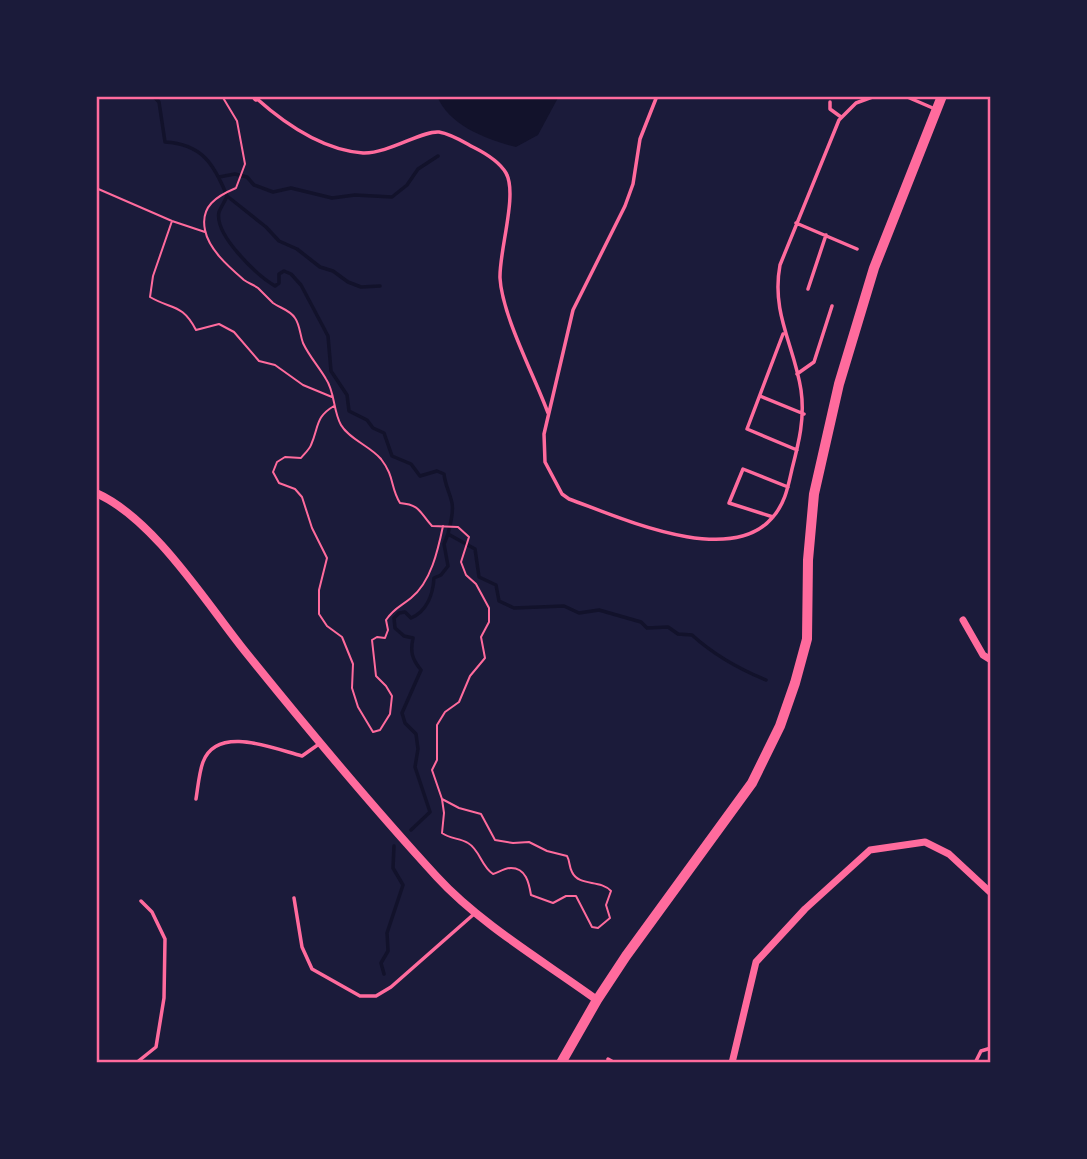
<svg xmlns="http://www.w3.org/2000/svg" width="1087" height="1159" font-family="Literata,serif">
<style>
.water{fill:#12122b}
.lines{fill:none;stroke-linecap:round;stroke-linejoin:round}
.stream{stroke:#12122b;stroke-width:3.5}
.path{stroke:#ff6b9d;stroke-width:2}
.service{stroke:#ff6b9d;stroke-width:3.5}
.minor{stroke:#ff6b9d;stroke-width:7}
.tertiary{stroke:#ff6b9d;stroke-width:8}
.secondary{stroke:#ff6b9d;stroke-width:10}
.neatline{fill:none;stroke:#ff6b9d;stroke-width:2.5}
</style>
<rect width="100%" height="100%" fill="#1b1b3a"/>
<path class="water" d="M437 96H559L538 135 516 147C488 140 449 126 437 96Z"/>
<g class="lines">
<path class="stream" d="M153 96 159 102 165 142C202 144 214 164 227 196 225 201 221 207 219 212 214 235 257 275 275 286L279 283V274L284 271 291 274 301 285 328 336 331 371 347 395 349 411 367 420 373 428 384 433 392 456 411 464 420 476 437 471 444 474C445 485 450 493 452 503 454 514 450 524 448 534L475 549 479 577 496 585 499 601 514 608 564 606 579 613 599 610 641 622 647 628 668 627 678 634 692 635C713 654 739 669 766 680
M219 177 235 174 247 177 254 185 273 192 291 188 332 198 355 195 392 197 407 185 418 169 438 156
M227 196 266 227 279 241 297 249 320 267 333 271 348 282 361 287 380 286
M411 830 430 812 415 767 418 749 416 734 405 723 402 713 421 670C412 659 410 652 413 638L404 636 395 628 394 618 399 613 405 612 411 618C427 611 433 594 434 578L441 575 448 566 444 544 448 534
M384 974 381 963 388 951 387 933 403 885 393 868 394 846"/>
<path class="path" d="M222 96 237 121 245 164 236 188C217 196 200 206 205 230 209 250 229 267 244 280 248 283 254 285 258 288 263 293 268 298 273 303 280 308 290 310 295 318 300 325 300 335 303 343 309 356 319 367 326 379 335 392 333 411 341 425 349 439 370 446 381 459 395 477 390 487 400 503 421 505 419 512 432 526L458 527 469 537 461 562 466 575 476 584 489 608V622L481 637 485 658 470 676 459 702 445 712 437 725V760L432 770 442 799 459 808 481 814 495 840 513 843 529 842 547 851 567 856C570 861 569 867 572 872 579 887 600 879 611 891L606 905 610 918 598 928 592 927 576 896H566L553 903 531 895C529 883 526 868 511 868 505 868 499 872 493 874 481 866 480 850 468 843 460 838 450 839 442 833L444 813 442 799
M96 188 172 221 205 232
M172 221 153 276 150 297C172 310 182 303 196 330L219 324 234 332 259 361 275 365 303 385 332 397
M334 406C315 417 319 427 311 445 309 450 304 454 301 458L285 457 277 462 273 472 279 483 295 489 302 497 312 528 327 558 319 590V614L327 626 342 637 353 664 352 688 358 707 373 732 380 730 390 714 392 696 386 686 376 676 372 640 377 637 385 638 388 630 386 620C394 608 400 607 411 598 431 582 438 550 443 526"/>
<path class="service" d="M657 96 640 139 633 184 625 206 573 310 544 434 545 462 562 494 569 499C619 517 729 568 772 518 785 504 788 487 792 469 799 442 805 418 801 390 794 345 771 313 780 265L839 120 856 103 875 96
M905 96 935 109
M256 98C285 124 323 150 363 153 388 154 423 130 439 132 451 134 462 141 473 147 485 153 499 161 506 173 518 194 499 251 500 278 502 315 534 375 548 413
M830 102V109L841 117
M796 223 857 249
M808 289 826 235
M783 334 747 429 797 450
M797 374 814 362 832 306
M760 396 804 414
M773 517 729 503 743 469 788 487
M196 799C198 787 199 773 203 762 217 724 275 749 302 756L319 744
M294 898 302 947 312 969 360 996H376L391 987 474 914
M608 1059 615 1063
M136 1063 156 1047 164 998 165 939 152 912 141 901
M975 1063 981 1051 991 1048"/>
<path class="minor" d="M255 96 256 98
M963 620 983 655 991 660
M732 1063 756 962 805 909 870 850 925 842 949 854 991 893"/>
<path class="tertiary" d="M96 493C153 518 205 601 244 650 306 727 370 804 437 877 479 923 546 963 597 1000"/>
<path class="secondary" d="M561 1063 597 1000 626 956 752 783 780 726 795 683 807 639 808 560 814 494 839 384 874 268 942 96"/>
</g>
<rect width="1087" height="1159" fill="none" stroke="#1b1b3a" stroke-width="196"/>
<rect x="98" y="98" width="891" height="963" class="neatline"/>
</svg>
